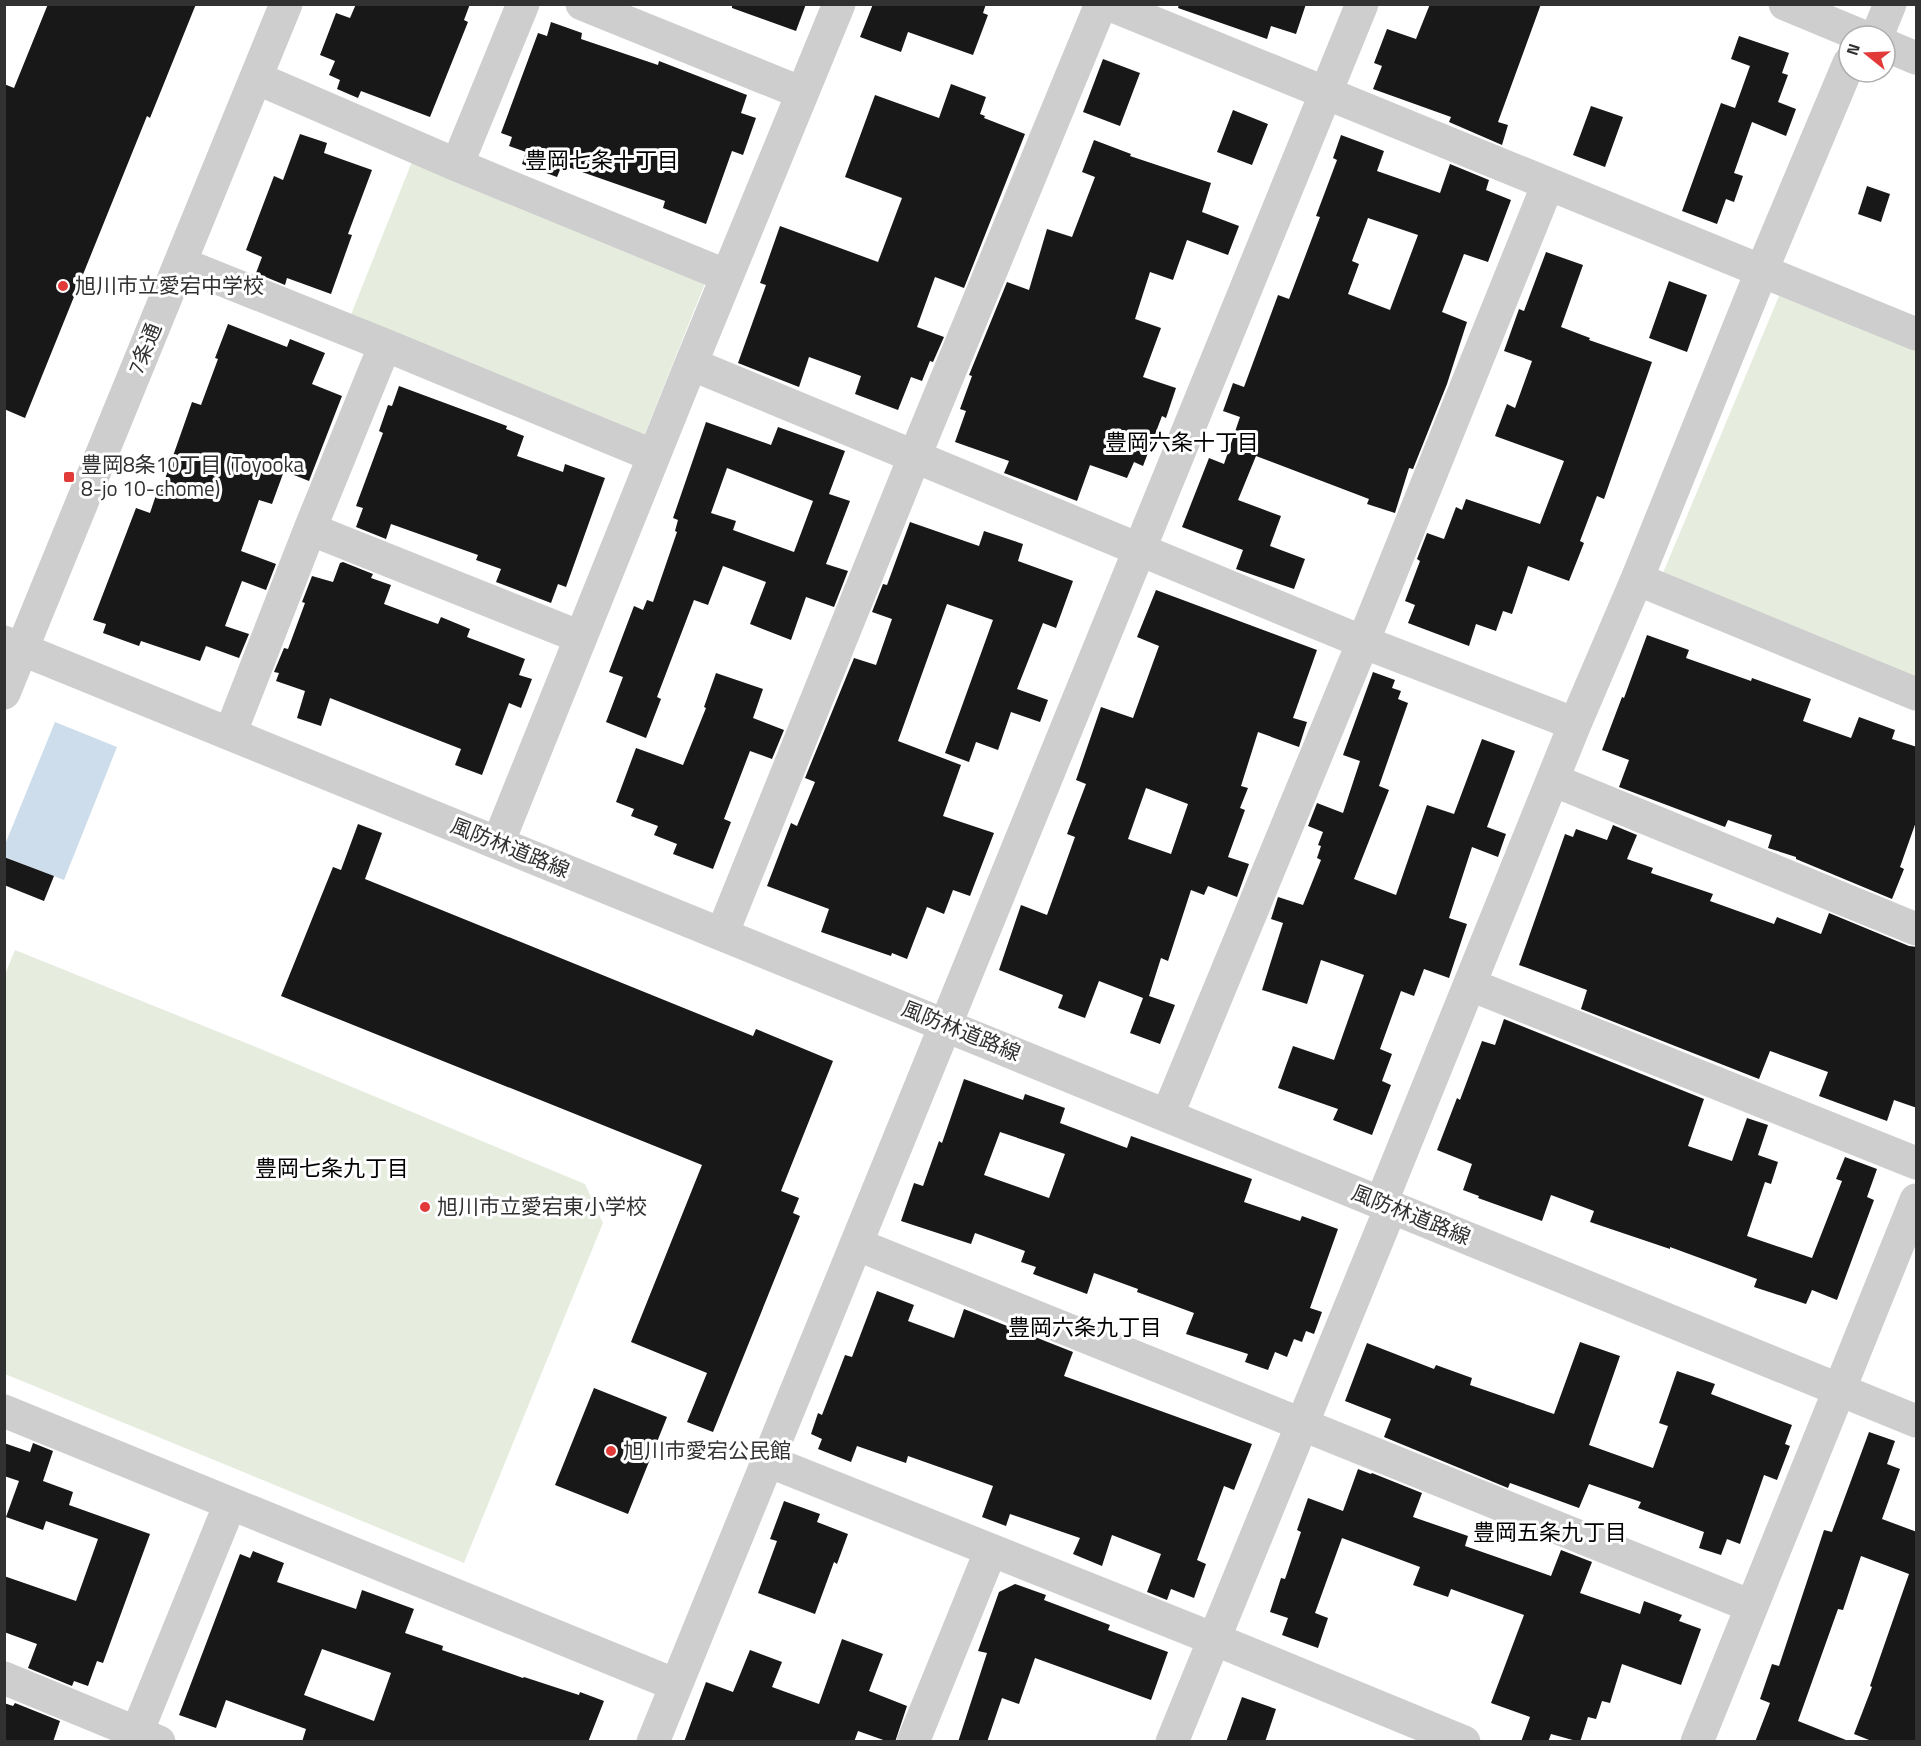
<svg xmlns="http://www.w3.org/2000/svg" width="1921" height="1746" font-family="'Titillium Web','Noto Sans JP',sans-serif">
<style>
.green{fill:#e6eddf}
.water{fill:#cdddec}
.building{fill:#181818;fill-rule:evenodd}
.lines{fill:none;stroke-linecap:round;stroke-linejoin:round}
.minor{stroke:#cecece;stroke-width:33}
.poi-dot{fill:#e13a39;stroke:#fff;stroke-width:2}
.labels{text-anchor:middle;stroke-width:6;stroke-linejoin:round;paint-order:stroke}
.poi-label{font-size:21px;fill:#313131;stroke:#fff;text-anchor:start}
.street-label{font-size:21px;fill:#313131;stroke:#fff}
.neighbourhood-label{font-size:22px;fill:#000;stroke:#fff}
</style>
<rect width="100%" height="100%" fill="#fff"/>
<path class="green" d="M413 159 708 276 643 438 350 317Z
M1779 296 1916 350V679L1663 573Z
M15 950 256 1047 585 1184 603 1223 464 1563 5 1374 4 977Z"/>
<path class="water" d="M55 722 117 747 64 880 5 857 4 847Z"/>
<path class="building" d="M48 4H196L150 118 147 116 25 418 4 409V84L14 88Z
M356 4H470L464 20 468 22 430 117 361 91 358 98 337 89 340 80 329 75 335 61 320 55 336 13 350 18Z
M732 4H806L796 31 732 8Z
M873 4H986L983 13 988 15 973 55 908 32 901 52 860 37Z
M1179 4H1306L1296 34 1271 26 1267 39 1178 8Z
M1430 4H1541L1498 122 1508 125 1502 145 1449 122 1451 117 1373 89 1382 66 1374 63 1387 29 1416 39Z
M551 22 582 33 581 39 658 65 659 61 747 95 741 113 756 118 743 155 732 151 706 224 663 208 665 201 562 165 557 177 522 164 526 152 509 146 512 137 501 133 538 33 547 36Z
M1739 36 1789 53 1782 73 1788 75 1778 102 1796 109 1786 136 1752 122 1734 173 1743 176 1734 202 1726 199 1717 224 1682 211 1721 103 1735 108 1750 66 1731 59Z
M1103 59 1140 73 1120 126 1083 112Z
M951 84 986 97 980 114 985 116 984 118 1025 134 964 288 935 277 917 327 944 337 933 362 930 361 922 381 911 377 898 410 855 394 861 376 809 357 799 387 738 363 766 285 760 283 780 226 878 262 902 198 845 177 875 95 939 118Z
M1591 106 1623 117 1605 167 1573 155Z
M1233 110 1268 124 1252 165 1217 152Z
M300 134 327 143 324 153 372 170 348 234 352 235 331 294 287 278 285 285 256 273 262 257 246 250 274 176 283 180Z
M1341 135 1384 151 1377 171 1440 193 1450 164 1489 180 1486 190 1511 200 1488 262 1464 254 1442 312 1467 322 1447 384 1413 469 1409 468 1395 513 1367 504 1369 499 1256 456 1238 500 1281 516 1270 546 1305 559 1294 589 1236 569 1243 550 1182 527 1209 458 1224 464 1240 417 1223 411 1233 383 1244 387 1278 295 1289 299 1320 217 1316 216 1337 160 1333 158ZM1368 218 1418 235 1390 310 1348 294 1359 264 1352 261Z
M1094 140 1131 154 1130 156 1211 183 1202 212 1239 226 1228 255 1187 240 1173 280 1150 272 1135 319 1161 328 1143 377 1176 388 1166 418 1162 416 1143 466 1134 462 1127 478 1090 465 1077 501 1004 473 1009 461 955 442 966 411 960 409 972 376 969 375 1007 282 1029 290 1047 229 1072 237 1095 177 1082 172Z
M1867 186 1890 194 1881 222 1858 214Z
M1546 252 1583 265 1561 327 1590 338 1589 340 1652 362 1604 499 1597 496 1580 541 1584 543 1569 581 1528 566 1512 614 1503 611 1496 631 1476 624 1469 646 1408 623 1415 605 1405 601 1420 561 1417 559 1427 533 1444 539 1456 507 1462 510 1466 499 1540 524 1564 461 1495 436 1507 404 1515 408 1532 361 1504 351 1519 309 1524 311Z
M1669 281 1707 295 1687 352 1649 338Z
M228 324 287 347 290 339 325 353 312 384 342 396 309 481 284 471 272 504 259 500 241 551 276 564 266 590 242 581 225 626 249 634 239 658 206 646 200 661 141 641 139 646 103 633 106 624 93 620 136 508 150 513 157 492 160 493 192 402 201 405 218 359 215 358Z
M399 386 507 426 506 429 524 436 517 456 563 472 565 464 605 478 566 587 558 584 551 603 496 582 501 569 476 560 478 555 391 524 386 539 356 527 363 508 356 506 383 433 379 431 388 405 392 406Z
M706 422 771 445 778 427 845 451 829 494 850 501 826 564 848 571 834 607 806 597 791 640 750 624 766 582 723 566 708 605 694 600 657 697 661 699 646 738 606 722 623 677 609 672 634 606 643 610 647 600 653 602 677 532 675 531 678 520 673 518ZM727 468 813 501 794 552 733 530 736 521 711 513Z
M910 522 979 546 984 531 1023 544 1018 561 1073 581 1056 628 1043 623 1017 689 1048 700 1040 722 1011 712 998 750 976 742 969 762 945 753 993 620 947 604 898 741 961 765 943 816 994 833 970 896 953 890 944 914 927 907 907 959 892 953 891 956 821 932 829 909 767 886 791 823 797 826 815 782 805 778 854 658 876 665 892 619 872 612 883 584 887 585Z
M343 562 373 574 371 578 391 585 384 604 438 624 441 617 470 629 467 637 525 659 519 675 532 679 521 708 509 703 482 775 455 765 461 749 330 698 321 726 297 718 305 691 276 681 279 673 274 672 284 648 288 649 305 603 302 602 312 576 333 582 340 563Z
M1156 590 1317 650 1293 718 1307 722 1299 747 1258 732 1241 786 1248 788 1240 808 1245 810 1228 857 1249 864 1237 897 1208 886 1204 895 1191 890 1168 961 1161 958 1149 996 1175 1005 1160 1044 1130 1033 1143 998 1099 981 1085 1018 1058 1008 1063 995 999 970 1021 905 1047 915 1075 837 1067 834 1086 784 1076 780 1101 707 1133 718 1159 646 1137 637ZM1146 788 1188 804 1171 854 1128 839Z
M1647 635 1689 650 1686 658 1751 681 1752 678 1811 699 1803 721 1851 738 1859 717 1895 730 1892 739 1917 747V819L1900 867 1904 869 1892 899 1796 859V857L1768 848 1772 835 1728 820 1725 827 1619 787 1629 760 1602 750 1622 697 1624 698Z
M1373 672 1395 680 1392 688 1401 691 1398 699 1408 703 1379 786 1389 790 1354 879 1396 895 1427 805 1454 814 1482 739 1515 751 1487 827 1506 834 1498 857 1472 847 1449 918 1467 924 1449 978 1424 969 1414 996 1401 991 1380 1049 1392 1054 1382 1081 1391 1085 1372 1135 1333 1120 1338 1109 1278 1088 1293 1046 1334 1060 1364 975 1321 960 1307 1004 1262 990 1283 923 1271 919 1278 897 1303 905 1321 860 1317 858 1321 846 1318 845 1323 832 1308 826 1317 803 1343 813 1360 761 1343 755Z
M716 673 763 689 753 718 784 730 772 759 750 751 724 819 731 822 713 869 673 854 677 844 654 835 658 826 631 816 634 809 616 802 636 748 683 765 706 708 704 707Z
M358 824 382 833 365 879 753 1036 756 1029 833 1061 781 1191 799 1198 793 1213 800 1216 713 1432 687 1422 707 1373 631 1342 702 1165 281 996 333 867 341 870Z
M1613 825 1637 835 1627 859 1653 868 1651 873 1713 894 1710 901 1774 924 1777 917 1821 934 1829 913 1909 946 1917 947V1108L1894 1100 1887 1121 1819 1096 1828 1072 1770 1051 1759 1079 1581 1009 1587 990 1519 965 1565 834 1573 837 1576 829 1607 840Z
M4 857 54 876 44 901 4 885Z
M1504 1019 1704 1099 1688 1146 1732 1161 1747 1118 1768 1125 1758 1155 1778 1162 1771 1184 1765 1182 1747 1236 1812 1258 1842 1181 1836 1179 1845 1157 1877 1169 1867 1197 1874 1200 1837 1300 1812 1290 1806 1304 1754 1287 1757 1279 1670 1247V1249L1590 1222 1594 1211 1551 1195 1542 1221 1478 1198 1479 1196 1463 1190 1472 1164 1437 1150 1457 1098 1460 1100 1482 1041 1495 1045Z
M964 1079 1023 1100 1025 1094 1065 1108 1060 1123 1127 1148 1131 1136 1252 1179 1244 1202 1300 1221 1302 1216 1338 1229 1310 1308 1322 1312 1314 1334 1306 1331 1302 1342 1294 1339 1287 1357 1275 1352 1268 1370 1245 1362 1248 1354 1186 1334 1194 1313 1137 1292 1138 1289 1094 1273 1087 1294 1033 1274 1036 1267 1021 1262 1025 1251 975 1233 971 1244 901 1221 914 1183 923 1186 939 1141 942 1143ZM1000 1132 1065 1154 1049 1198 984 1175Z
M877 1291 914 1305 908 1321 954 1338 964 1309 1073 1352 1064 1376 1252 1444 1234 1490 1224 1486 1197 1560 1206 1564 1194 1598 1171 1589 1167 1600 1147 1592 1161 1554 1112 1535 1102 1566 1073 1554 1080 1538 1010 1514 1006 1526 982 1517 993 1486 908 1456 906 1463 857 1446 851 1462 818 1449 822 1439 811 1434 818 1413 822 1415 845 1355 852 1357Z
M1580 1342 1620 1356 1589 1445 1653 1468 1668 1426 1659 1423 1677 1371 1715 1384 1711 1394 1792 1425 1785 1444 1790 1446 1777 1480 1764 1475 1740 1544 1727 1539 1721 1555 1699 1548 1704 1532 1638 1508 1641 1502 1589 1484 1579 1508 1510 1483 1508 1488 1384 1437 1391 1419 1345 1401 1367 1343 1434 1369 1436 1365 1472 1378 1470 1385 1554 1414Z
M594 1388 667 1417 628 1514 555 1485Z
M1869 1432 1895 1441 1887 1464 1900 1469 1882 1519 1917 1532V1742H1874L1854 1734 1872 1687 1870 1686 1909 1574 1861 1556 1843 1610 1838 1609 1798 1721 1846 1740V1742H1755L1770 1703 1760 1699 1772 1664 1779 1666 1824 1530 1832 1532Z
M4 1443 30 1452 33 1443 53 1451 43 1481 73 1492 69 1505 150 1534 103 1663 97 1661 88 1686 74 1681 72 1686 28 1668 37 1644 4 1632V1576L76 1601 98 1539 46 1521 43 1530 6 1517 19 1481 4 1476Z
M1358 1469 1371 1474 1372 1473 1422 1493 1413 1517 1468 1536 1465 1546 1551 1576 1561 1550 1592 1562 1580 1593 1640 1614 1644 1601 1682 1615 1679 1621 1701 1629 1681 1685 1622 1664 1610 1703 1602 1701 1596 1719 1588 1717 1580 1742 1551 1734 1548 1742H1521L1530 1717 1491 1703 1524 1615 1451 1589 1448 1597 1413 1585 1420 1567 1342 1538 1315 1613 1328 1618 1318 1648 1282 1635 1288 1618 1270 1612 1281 1578 1285 1579 1301 1532 1297 1530 1308 1498 1343 1511Z
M784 1501 820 1514 817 1522 848 1534 837 1564 834 1562 815 1614 758 1593 777 1541 770 1539Z
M253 1551 284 1563 277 1582 356 1609 362 1590 414 1609 405 1633 443 1646 442 1650 523 1678 524 1677 579 1695 580 1692 604 1701 588 1742H302L306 1729 226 1700 216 1728 179 1715 240 1554 250 1558ZM322 1649 391 1673 374 1721 304 1695Z
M1015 1584 1046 1595 1044 1600 1110 1625 1108 1630 1168 1652 1151 1700 1035 1658 1019 1704 1002 1698 987 1742H958L987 1653 978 1651 999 1592Z
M842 1639 883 1654 869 1691 907 1706 895 1742H889L858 1731 854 1742H684L706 1682 733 1692 750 1650 782 1662 772 1687 819 1704Z
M1242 1697 1276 1709 1265 1742H1226Z
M4 1703 13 1706 15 1703 60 1721 53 1742H4Z"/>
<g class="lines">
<path class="minor" d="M582 4 802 93
M1108 4 1916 334
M1785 4 1862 36
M1877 36 1890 4
M1885 45 1916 58
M256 78 457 165 727 276
M457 165 523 4
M180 263 385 345 654 456
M691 364 1363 642 1575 724
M310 529 580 637
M1637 579 1916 694
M4 642 1916 1421
M4 693 286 4
M230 734 310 529 385 345
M1553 780 1916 929
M498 843 691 364 839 4
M722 934 914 458 1101 4
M1471 985 1916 1163
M1167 1116 1363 642 1548 184
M1381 1203 1575 724 1637 579 1762 270 1849 63
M856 1244 1751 1606
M4 1411 676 1685
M768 1461 1214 1639 1464 1742
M4 1678 159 1742
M133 1742 230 1504
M653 1742 1362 4
M913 1742 991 1550
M1172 1742 1391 1207
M1697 1742 1916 1200"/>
</g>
<g class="poi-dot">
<circle cx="63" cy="286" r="6"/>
<rect x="63" y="471" width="12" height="12" rx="3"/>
<circle cx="425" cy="1207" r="6"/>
<circle cx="611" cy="1451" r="6"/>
</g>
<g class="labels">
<g class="poi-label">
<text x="75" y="293">旭川市立愛宕中学校</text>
<text x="81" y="472">豊岡8条10丁目 (Toyooka<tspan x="81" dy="24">8-jo 10-chome)</tspan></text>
<text x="437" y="1214">旭川市立愛宕東小学校</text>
<text x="623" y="1458">旭川市愛宕公民館</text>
</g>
<g class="street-label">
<text transform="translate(145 349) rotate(-68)" y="7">7条通</text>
<text transform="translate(510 848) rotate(22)" y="7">風防林道路線</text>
<text transform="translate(961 1031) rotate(22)" y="7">風防林道路線</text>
<text transform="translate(1411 1215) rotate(22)" y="7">風防林道路線</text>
</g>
<g class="neighbourhood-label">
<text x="602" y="168">豊岡七条十丁目</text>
<text x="1182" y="450">豊岡六条十丁目</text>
<text x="332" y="1176">豊岡七条九丁目</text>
<text x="1085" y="1335">豊岡六条九丁目</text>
<text x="1550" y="1540">豊岡五条九丁目</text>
</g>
</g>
<rect width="1921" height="1746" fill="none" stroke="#313131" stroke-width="12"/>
<g transform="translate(1867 54) rotate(288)"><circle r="28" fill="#ffffff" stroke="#adadad" stroke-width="1.5"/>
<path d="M0-4.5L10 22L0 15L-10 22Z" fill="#e13a39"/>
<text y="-9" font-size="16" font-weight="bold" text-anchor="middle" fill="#313131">N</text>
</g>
</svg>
